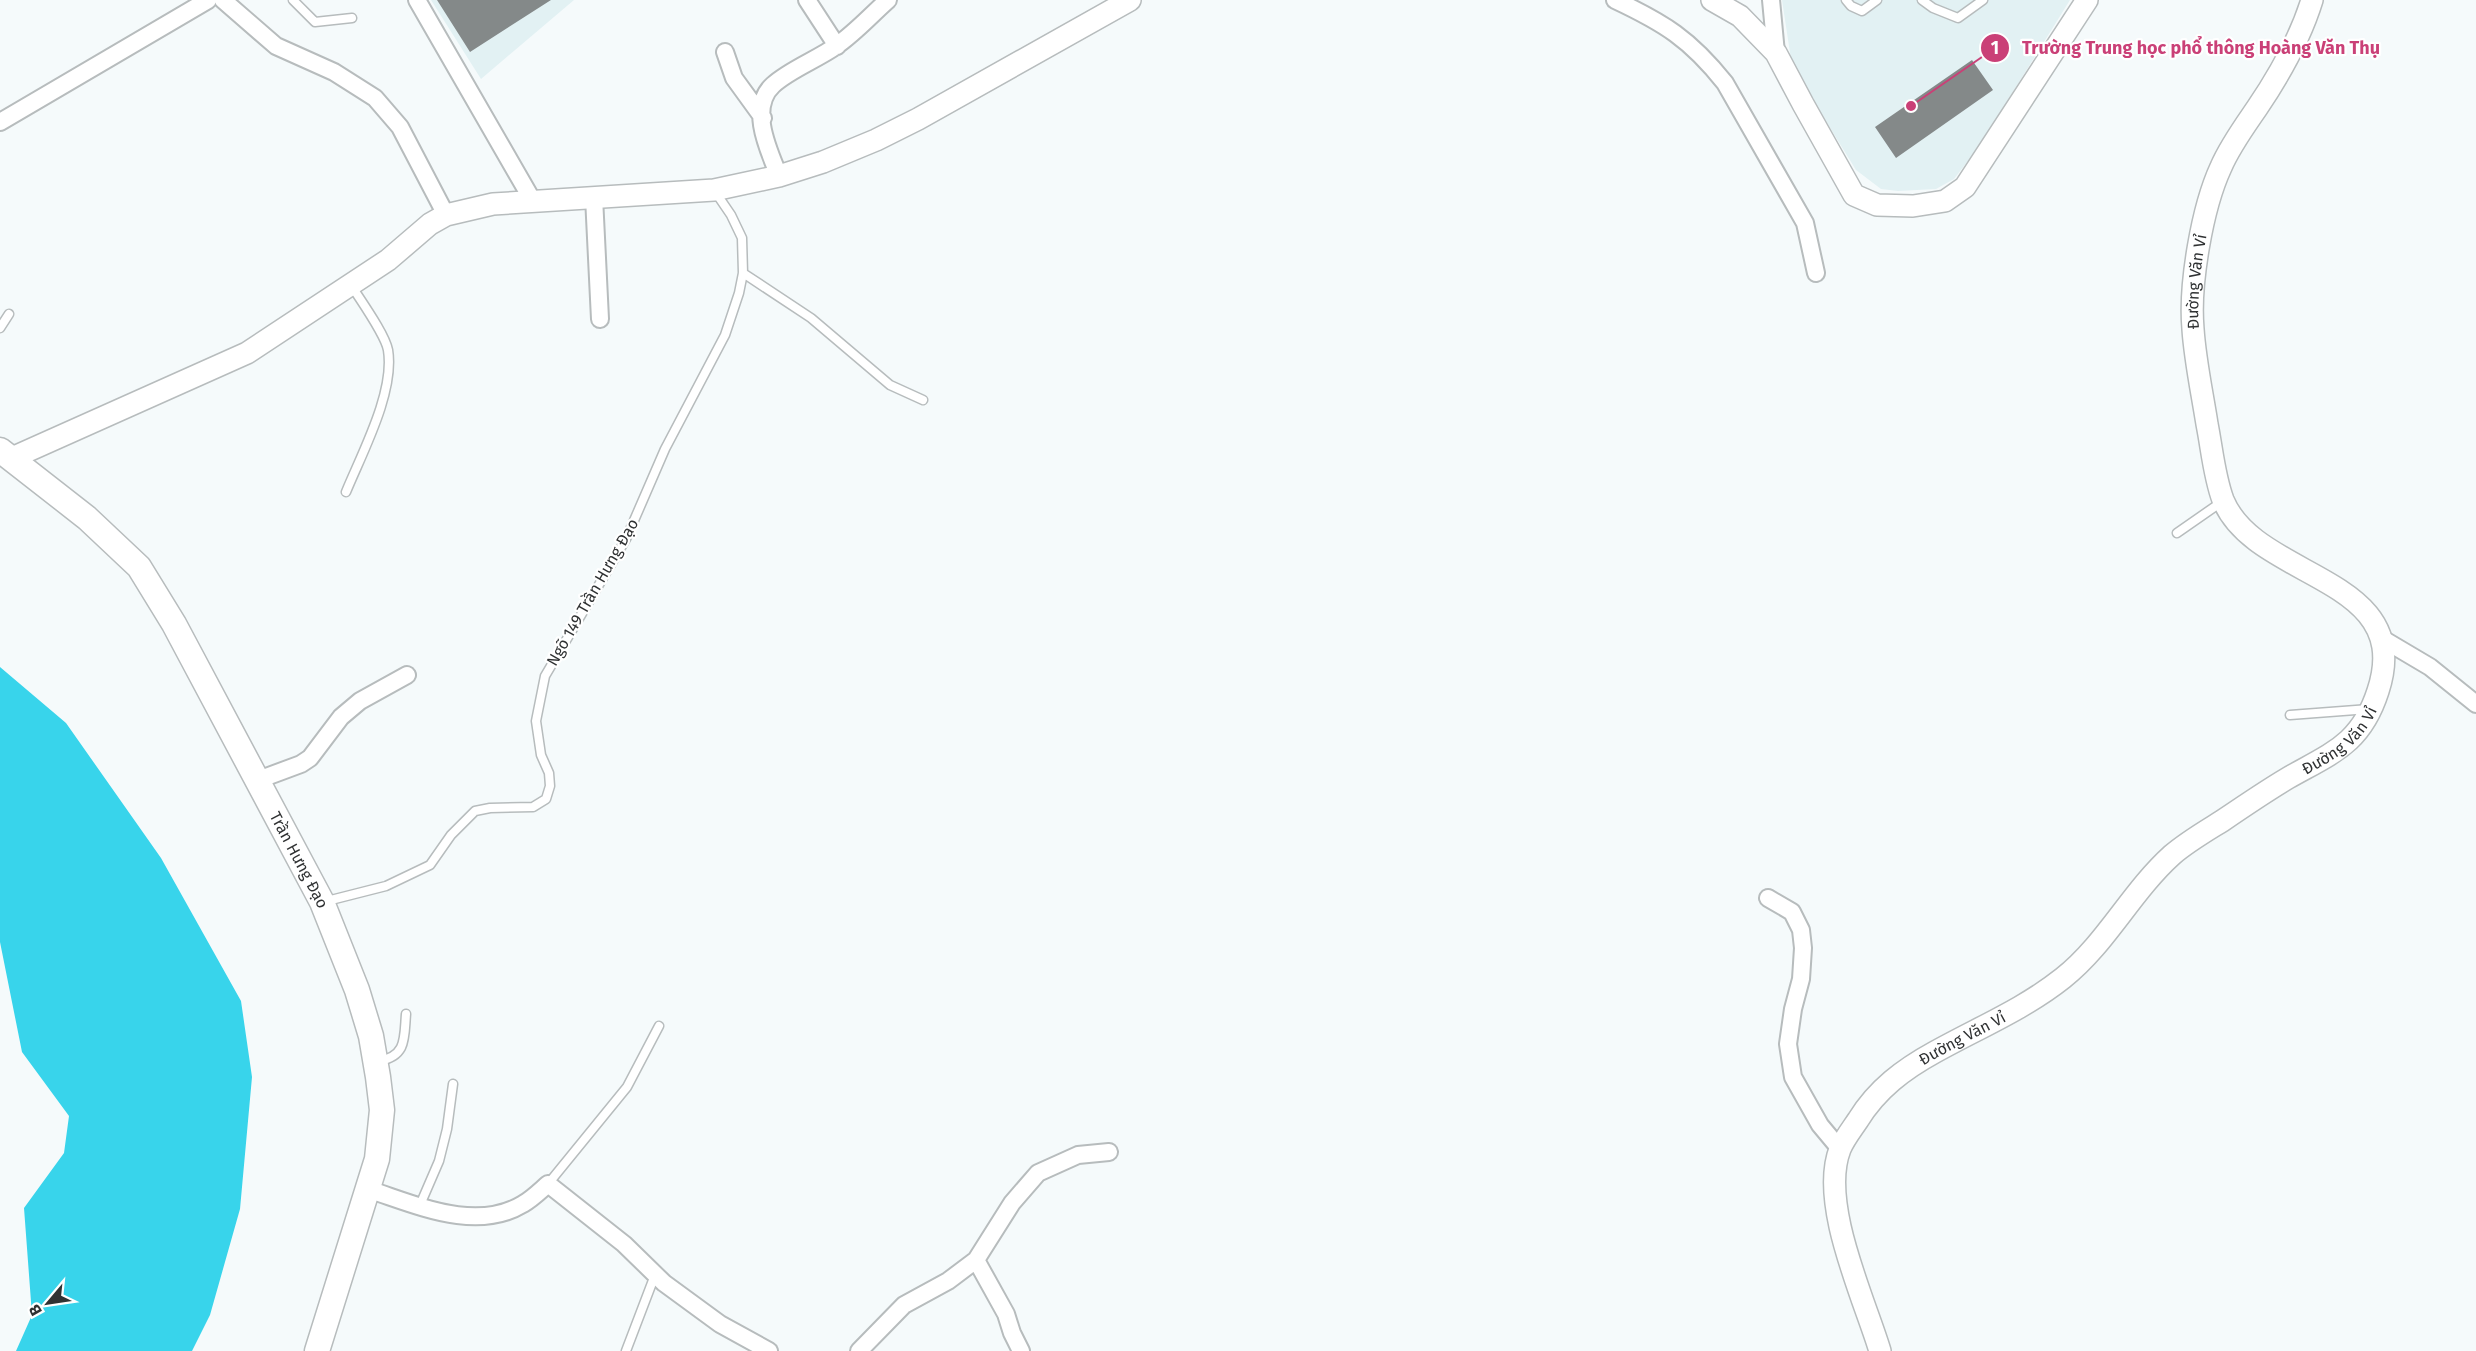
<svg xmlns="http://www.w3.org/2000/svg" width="2476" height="1351" font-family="'Fira Sans',sans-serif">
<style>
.built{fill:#e2f1f3}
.water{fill:#38d4eb}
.building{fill:#848989}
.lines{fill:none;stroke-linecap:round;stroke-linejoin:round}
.service-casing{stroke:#b7bcbd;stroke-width:11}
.minor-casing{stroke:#b7bcbd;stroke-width:20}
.tertiary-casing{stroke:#b7bcbd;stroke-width:24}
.secondary-casing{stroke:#b7bcbd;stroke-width:27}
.service{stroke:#fff;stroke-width:8}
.minor{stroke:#fff;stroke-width:16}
.tertiary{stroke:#fff;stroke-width:21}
.secondary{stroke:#fff;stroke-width:24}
.labels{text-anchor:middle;stroke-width:4.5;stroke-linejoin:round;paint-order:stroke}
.street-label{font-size:16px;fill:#303233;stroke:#fff}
.leader{fill:none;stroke:#ca4077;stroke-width:2}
.callout-dot{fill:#ca4077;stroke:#fff;stroke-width:2}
.mark-label{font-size:18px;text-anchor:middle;font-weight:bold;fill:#fff}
.callout-label{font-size:18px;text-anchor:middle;font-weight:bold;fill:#ca4077;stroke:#fff;stroke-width:4.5;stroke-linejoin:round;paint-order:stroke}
</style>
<rect width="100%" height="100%" fill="#f5fafb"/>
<path class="built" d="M431 0H574L481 79Z
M1782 0H2070L1980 145 1954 179 1936 189 1898 191 1881 189 1856 170 1792 66Z"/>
<path class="water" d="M0 667 66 723 161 858 241 1001 252 1077 240 1209 210 1315 192 1351H16L32 1315 24 1208 64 1153 69 1116 22 1052 0 942Z"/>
<path class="building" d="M437 0H551L470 52Z
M1972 60 1993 90 1896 158 1875 127Z"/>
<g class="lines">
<g class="service-casing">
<path id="service" d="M293 0 315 22 352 18
M1846 0 1851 6 1862 11 1877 0
M1922 0 1933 8 1958 18 1983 0
M743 273 811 318 890 385 923 400
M0 328 9 314
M346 492C362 453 395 392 388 350 385 334 361 301 351 285
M2177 533 2223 501
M2290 715 2369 709
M323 902 386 886 430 865 451 835 475 811 490 808 533 807 546 799 550 786 549 773 541 755 536 721 545 676 626 539 665 449 725 335 739 293 743 273 742 238 731 215 714 190
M379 1061C407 1056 404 1038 406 1014
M548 1184 627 1087 659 1026
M420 1205 439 1161 447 1129 453 1084
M626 1351 655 1275"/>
</g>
<g class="minor-casing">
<path id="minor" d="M223 0 276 46 334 72 375 98 400 127 446 215
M417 0 534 203
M807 0 837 46
M1615 0C1664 23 1690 39 1725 83L1805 223 1816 273
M1771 0 1776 53
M725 52 734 78 763 118
M0 122 208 0
M779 176C769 151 748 108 773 85 789 70 818 59 836 46 855 33 871 15 888 0
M594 197 600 319
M2381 638 2430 667 2476 704
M258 780 301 764 310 758 341 717 360 701 407 675
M1768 898 1792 912 1801 930 1803 948 1801 979 1793 1009 1788 1044 1793 1077 1820 1125 1840 1149
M367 1189C415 1204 475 1233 523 1204 532 1199 540 1191 548 1184L624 1244 664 1283 720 1324 769 1351
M976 1260 1006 1314 1012 1333 1021 1351
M859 1351 904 1305 948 1281 976 1260 1012 1203 1038 1173 1078 1155 1109 1152"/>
</g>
<g class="tertiary-casing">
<g id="tertiary">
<path d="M1712 0 1740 16 1776 53 1803 104 1854 195 1877 205 1913 206 1945 201 1965 187 2087 0"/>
<path d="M12 458 247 353 388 260 430 224 446 215 493 204 714 190 779 176 823 162 876 140 918 119 1130 0"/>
<path id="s1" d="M1880 1351C1864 1298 1819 1203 1840 1149 1844 1139 1852 1129 1858 1120 1877 1089 1904 1069 1935 1052 1978 1028 2024 1009 2063 978 2106 944 2131 892 2172 855 2187 842 2206 831 2222 821 2244 806 2266 791 2288 778 2332 753 2361 744 2378 691 2416 575 2256 581 2223 500 2214 476 2212 449 2207 424 2202 392 2195 360 2193 329 2189 285 2202 208 2221 167 2230 146 2244 127 2257 108 2280 74 2300 39 2312 0"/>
</g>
</g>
<g class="secondary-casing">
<g id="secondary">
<path id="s2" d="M0 450 87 518 139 567 174 624 322 902 357 990 371 1036 378 1077 382 1110 377 1159 317 1351"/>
</g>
</g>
<use href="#service" class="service"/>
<use href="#minor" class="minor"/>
<use href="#tertiary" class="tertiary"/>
<use href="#secondary" class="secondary"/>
</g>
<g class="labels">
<g class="street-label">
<text dy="6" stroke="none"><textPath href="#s1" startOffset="1419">Đường Văn Vỉ</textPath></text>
<text transform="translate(592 592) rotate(-60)" y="6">Ngõ 149 Trần Hưng Đạo</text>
<text dy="6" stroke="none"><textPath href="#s1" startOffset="864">Đường Văn Vỉ</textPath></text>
<text dy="6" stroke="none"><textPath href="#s2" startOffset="516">Trần Hưng Đạo</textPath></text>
<text dy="6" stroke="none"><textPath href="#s1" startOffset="378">Đường Văn Vỉ</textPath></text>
</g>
</g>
<path class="leader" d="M1911 106L1995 48"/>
<g class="callout-dot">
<circle cx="1911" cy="106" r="6"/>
<circle cx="1995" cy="48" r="15"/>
</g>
<g class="mark-label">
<text x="1995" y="54">1</text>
</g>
<g class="callout-label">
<text x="2201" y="54">Trường Trung học phổ thông Hoàng Văn Thụ</text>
</g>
<g transform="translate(48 1303) rotate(241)" stroke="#ffffff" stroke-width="4.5" paint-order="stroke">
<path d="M0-4.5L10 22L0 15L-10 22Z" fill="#303233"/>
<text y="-9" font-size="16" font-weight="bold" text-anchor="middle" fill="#303233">B</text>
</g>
</svg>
